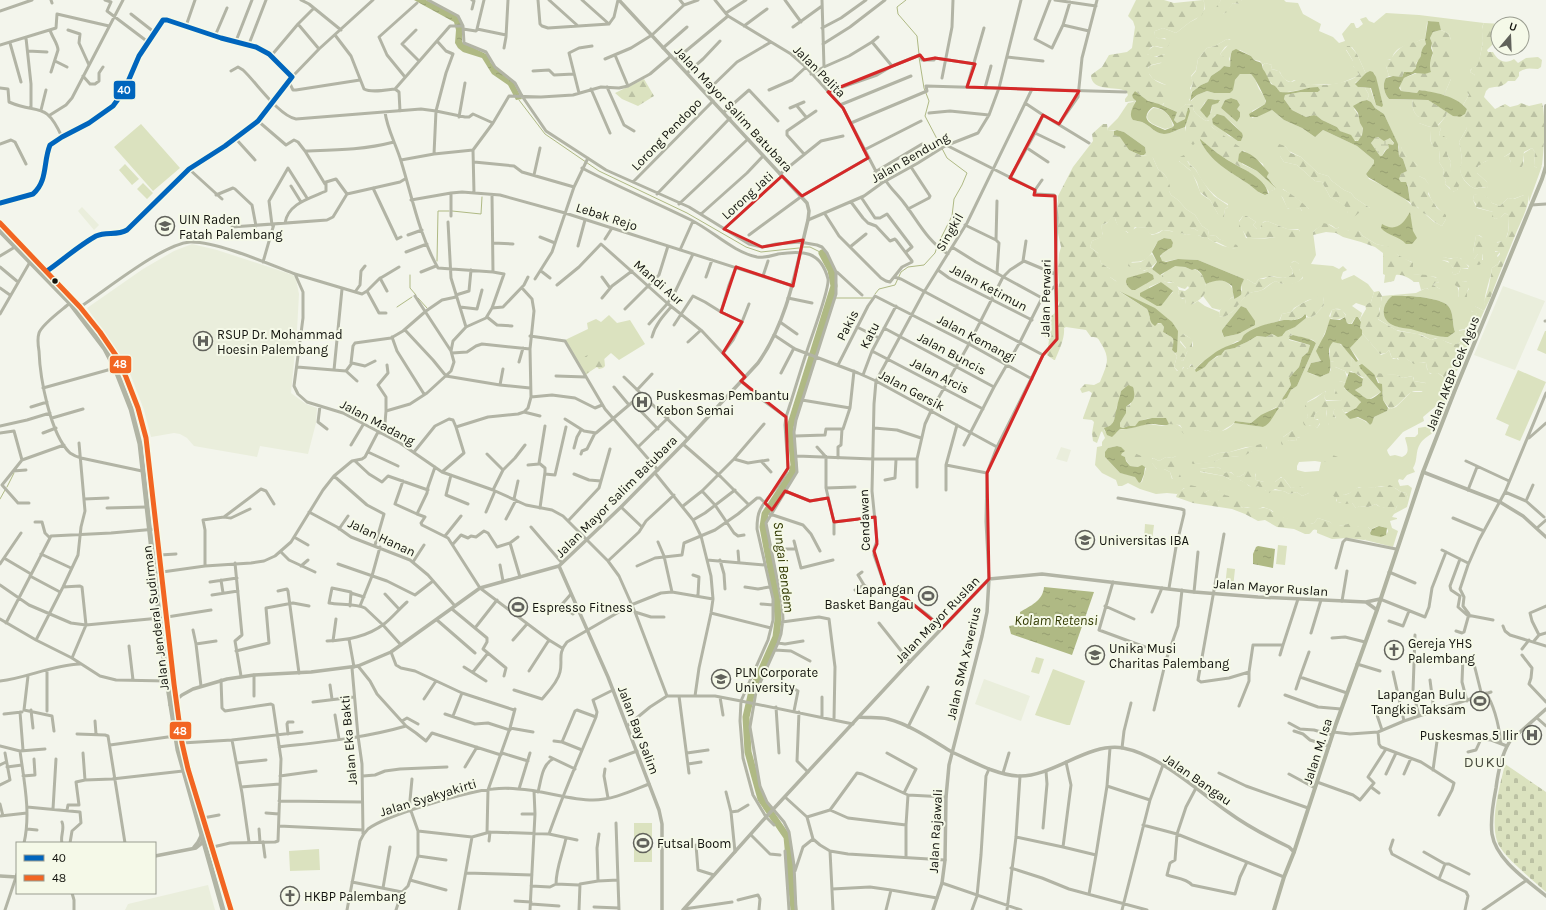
<svg xmlns="http://www.w3.org/2000/svg" width="1546" height="910" font-family="Karla,sans-serif">
<style>
.built{fill:#eaeedc}
.green{fill:#dbe2bf;fill-rule:evenodd}
.forest{fill:url(#forest-firs)}
.wetland{fill:url(#wetland-marsh)}
.cemetery{fill:url(#cemetery-stones)}
.water{fill:url(#water-ripples);fill-rule:evenodd}
.lines{fill:none;stroke-linecap:round;stroke-linejoin:round}
.stream{stroke:#afb984;stroke-width:1}
.river{stroke:#afb984;stroke-width:7}
.minor{stroke:#b2b4a5;stroke-width:3}
.tertiary{stroke:#b2b4a5;stroke-width:3.5}
.secondary{stroke:#b0b3a1;stroke-width:4}
.trunk{stroke:#b1b4a4;stroke-width:5}
.bus-1-casing{stroke:#f5f9e8;stroke-width:8}
.bus-2-casing{stroke:#f5f9e8;stroke-width:8}
.bus-1{stroke:#0065bd;stroke-width:5}
.bus-2{stroke:#f26522;stroke-width:5}
.marked{fill:none;stroke:#d62828;stroke-width:3;stroke-linejoin:round}
.bus-dot{fill:#12130d;stroke:#f5f9e8;stroke-width:1.5}
.labels{text-anchor:middle;stroke-width:4;stroke-linejoin:round;paint-order:stroke}
.street-label{font-size:13px;fill:#12130d;stroke:#f5f9e8}
.poi-label{font-size:13px;fill:#12130d;stroke:#f5f9e8;text-anchor:start}
.water-label{font-size:14px;font-style:italic;fill:#313900;stroke:#f5f9e8}
.quarter-label{font-size:15px;letter-spacing:1px;fill:#4a4d40;stroke:#f5f9e8}
.line-badge{stroke:#f5f9e8;stroke-width:1.5}
.badge-label{font-size:11px;text-anchor:middle;font-weight:bold;fill:#fff}
</style>
<defs>
<pattern id="forest-firs" width="22" height="20" patternUnits="userSpaceOnUse"><rect width="22" height="20" fill="#dbe2bf"/><path d="M5 1l3.5 6h-7zM16 11l3.5 6h-7z" fill="#bbc1a3"/></pattern>
<pattern id="wetland-marsh" width="20" height="14" patternUnits="userSpaceOnUse"><rect width="20" height="14" fill="#dbe2bf"/><path d="M1 5h8M5 5V1M11 12h8M15 12V8" fill="none" stroke="#bbc1a3"/></pattern>
<pattern id="cemetery-stones" width="16" height="16" patternUnits="userSpaceOnUse"><rect width="16" height="16" fill="#dbe2bf"/><path d="M2 7V4a2 2 0 0 1 4 0v3zM10 15v-3a2 2 0 0 1 4 0v3z" fill="#bbc1a3"/></pattern>
<pattern id="water-ripples" width="26" height="14" patternUnits="userSpaceOnUse"><rect width="26" height="14" fill="#afb984"/><path d="M2 4q2-2 4 0t4 0M15 11q2-2 4 0t4 0" fill="none" stroke="#969e71"/></pattern>
</defs>
<rect width="100%" height="100%" fill="#f3f5ec"/>
<path class="built" d="M82 207 99 225 94 230 78 211Z
M192 244 217 250 275 269 293 275 296 279 299 294 297 330 291 393 306 404 317 408 316 423 308 454 260 446 257 457 194 446 187 438 180 434 174 433 151 437 144 410 131 376 118 352 87 308 143 269 174 251Z
M1503 286 1545 301 1515 370 1474 355Z
M1061 447 1071 450 1067 462 1056 459Z
M984 679 1030 696 1021 721 975 704Z
M208 885 215 910H125L128 904Z"/>
<path class="green" d="M1203 0H1221L1219 4 1222 14 1225 13 1233 3 1238 4 1242 0H1284L1286 2 1298 3 1303 14 1321 24 1319 31 1333 37 1339 43 1345 41 1342 34 1351 23H1354L1356 28H1358L1363 24 1360 19 1366 17 1369 21 1374 23 1386 13 1419 15 1484 23 1482 27 1483 41 1479 62 1477 66 1471 69 1470 72 1475 75 1468 94 1469 95 1463 105 1444 95 1451 79V40L1449 34 1441 30 1439 23 1429 21 1427 23 1425 40 1422 39C1412 46 1395 44 1392 59L1387 60 1381 65H1385L1386 66 1389 76 1386 78C1382 84 1384 94 1389 99L1413 100C1411 105 1414 114 1419 117V123L1427 126 1431 127C1431 138 1427 145 1440 150L1439 162 1444 170 1443 176 1446 180 1445 184 1453 192 1458 189C1458 181 1450 177 1450 169 1450 167 1451 165 1451 162L1447 154V139L1440 136 1439 133 1441 129 1438 126 1446 116 1447 112 1457 117 1464 115 1467 128 1459 142C1460 146 1462 157 1462 161 1462 163 1461 165 1460 167 1460 177 1467 186 1476 189L1480 187 1485 188 1488 187 1487 182 1477 173V168L1480 164 1495 157H1504L1511 153 1509 158 1511 162 1508 169 1522 167 1524 161 1523 154 1532 148 1535 152 1534 166 1537 168 1542 166 1529 202V195H1524L1513 199 1508 198 1500 206 1492 203C1488 196 1482 194 1474 195L1473 200 1477 208 1493 212V217L1495 219 1501 217 1505 213 1508 215V232L1505 241 1497 242 1495 252 1499 251 1500 252 1497 256 1500 260 1498 264 1492 268C1491 278 1483 296 1485 305H1487L1484 311 1475 306 1471 311 1475 312 1477 314 1473 322 1466 329 1459 330V334L1462 335C1464 340 1460 343 1455 345L1436 338 1431 340 1422 335 1396 330 1378 319 1382 296 1416 293 1426 288 1430 290 1440 289 1433 285 1436 282 1439 283 1436 277 1413 274 1412 262 1404 259 1384 246 1376 244 1363 236 1359 231H1349L1339 227 1336 229C1329 220 1320 225 1313 232L1316 255 1311 264 1333 266 1339 269 1343 266 1347 270 1343 272 1341 278 1342 280 1354 275 1368 284 1374 292 1371 302 1365 306 1356 303 1352 306 1362 313 1360 319 1358 317 1355 318 1351 324 1347 323 1345 317 1346 315C1342 310 1339 307 1332 310L1329 316 1331 319 1323 337 1319 355 1321 361 1311 363 1307 372C1317 377 1323 379 1331 370L1330 361 1334 362 1335 367 1345 371C1346 375 1348 378 1347 383L1339 381 1334 387 1335 393H1340L1342 400H1326L1324 397 1326 391 1307 402V411L1308 417 1306 420 1309 426 1314 424 1317 428 1320 424 1318 419H1315L1314 416 1316 413 1323 407 1327 409 1326 414 1329 425 1336 418 1333 412 1334 410 1335 409H1342L1344 412 1346 413 1345 414C1354 417 1363 418 1370 425L1374 417 1387 411 1388 408 1390 409 1396 407 1411 392H1422L1426 383 1414 381V378L1412 376 1403 378 1397 375 1374 374 1360 364 1356 367 1352 366 1351 357 1356 362 1359 360 1350 348 1362 333 1381 355 1386 353 1389 350 1391 356 1393 359 1397 358 1398 360 1405 357C1416 368 1416 360 1426 363L1427 369 1430 374 1438 373 1443 377 1451 372 1454 376V380L1444 406H1436L1423 417 1424 421 1403 432 1387 450 1388 453 1390 456 1395 455 1402 457C1411 453 1407 446 1405 438L1406 437H1415L1418 434V428L1430 426 1435 420 1438 419C1436 437 1427 433 1420 444 1415 452 1418 460 1413 468L1415 472 1407 475 1403 480 1399 479 1398 481 1400 486 1408 485 1412 488 1407 507 1394 514 1392 517 1397 518V519L1390 521 1392 528 1398 531 1393 547 1365 540 1372 535 1384 536 1388 532V530C1384 525 1375 525 1371 530L1368 527H1359L1349 524 1339 526H1333L1330 522 1318 518 1314 523H1307L1301 520H1292L1280 517 1271 510 1263 507 1256 510 1248 507 1243 508 1227 496 1219 493 1218 490H1209L1204 493 1184 488 1177 494 1167 493 1156 494 1140 489 1128 483 1122 486H1118L1116 480 1102 473 1095 465 1097 447 1102 446V442L1105 438 1102 431 1104 428 1105 432 1116 433 1120 429C1128 430 1134 427 1142 425 1149 424 1156 425 1163 426 1166 426 1167 424 1169 424 1178 422 1182 428 1187 434L1207 430C1216 435 1229 430 1234 423L1263 427 1279 408 1281 409 1285 402 1284 400 1287 398 1291 390 1297 386 1316 343 1313 340 1292 335 1288 330 1296 326 1307 317 1309 318 1315 315 1324 305 1323 302 1324 297 1308 300 1294 308 1291 312 1282 314 1279 321C1265 325 1249 329 1240 341H1237L1201 363 1195 369 1192 364 1190 365 1189 369 1183 367 1182 371H1178L1174 367 1177 356 1175 353 1177 351V345L1168 319 1155 309 1119 291 1116 281 1110 277V269L1101 263 1098 253 1090 247 1092 241 1101 237 1103 233 1101 228 1102 225 1107 223 1112 216 1115 218C1117 227 1122 228 1128 233L1137 227 1147 228V231L1152 235 1159 233 1163 230 1182 233 1186 235 1191 234V229L1193 228 1198 231V235L1204 238H1208L1212 241 1223 246 1236 249 1233 245 1219 239 1216 236 1209 235 1208 230 1202 226 1195 215 1186 209 1178 200 1171 195 1169 191 1167 178 1164 174 1158 169 1153 158 1144 155 1146 153 1145 147 1124 132 1117 130 1108 131V128L1118 118 1128 103 1133 102 1135 100 1133 120C1136 121 1139 121 1142 122 1150 125 1155 134 1164 134 1171 134 1179 129 1185 127L1188 141 1191 142 1200 140C1210 161 1227 170 1246 182 1252 186 1257 192 1264 195H1267L1269 192 1275 189 1274 185 1267 177 1266 176 1269 173 1264 168 1263 164 1220 134 1211 126 1209 120 1206 121C1200 117 1192 113 1193 105L1186 104 1177 112 1162 105 1164 104 1166 85 1153 79 1147 71 1149 66 1161 63 1165 54C1158 56 1154 58 1147 54V51L1154 46 1162 48 1169 44 1165 38 1160 39 1155 37 1154 34 1155 31 1163 28 1176 33 1190 22 1196 19 1205 9 1204 2ZM1227 39H1230L1231 42 1220 54 1225 59H1229L1232 51 1240 50 1251 56 1254 60 1260 61 1263 65 1265 63 1272 65 1271 69 1276 70 1280 72C1282 78 1286 81 1291 82L1294 80 1302 84 1310 85 1334 84 1341 83 1358 76 1359 72 1353 66V61L1346 50 1352 47 1357 54 1366 74 1372 72 1374 73 1383 105H1376L1370 88H1365L1369 95 1367 100 1371 102 1375 108 1384 114 1399 147H1401C1402 150 1404 153 1406 156 1414 165 1419 160 1419 176L1425 179 1429 185C1426 201 1440 207 1446 219L1442 226 1434 222 1416 206H1412C1406 197 1380 184 1369 179L1366 174 1374 163V160L1357 146 1323 130 1315 137 1302 128 1284 120 1272 110 1252 118V111L1265 104C1267 98 1262 94 1259 89 1256 83 1256 78 1251 74H1240L1235 80 1230 93H1214L1207 91 1197 95 1191 101 1189 100 1192 95 1190 88 1193 83 1191 76 1196 70 1198 59 1207 48 1215 46ZM1231 98 1237 100 1240 105 1237 109 1240 112V117L1237 122 1221 108 1225 100ZM1215 99 1220 101 1217 103 1212 105 1211 113 1200 110 1205 102ZM1215 115C1226 115 1238 127 1243 136L1241 141 1229 136 1212 120ZM1285 146 1289 151 1301 157 1318 173 1328 176 1332 181 1344 190 1351 193 1355 198 1370 208 1363 211 1348 213 1346 206 1330 197 1322 182 1315 181 1297 165 1284 162 1280 156ZM1179 161H1188C1189 165 1193 166 1196 170 1203 184 1213 197 1228 204V207L1225 209 1224 217 1218 214 1210 200 1201 194 1192 172ZM1283 189 1296 198 1309 209 1302 211 1300 208 1288 209 1281 195ZM1243 216H1247L1256 222 1253 225 1257 229H1260L1263 222 1267 221 1287 229H1298L1300 231C1282 237 1265 240 1246 238L1239 221ZM1479 235 1482 237C1485 245 1481 252 1483 260L1474 259 1478 254 1473 252 1476 236ZM1164 238 1171 239 1173 244C1170 252 1160 251 1160 260L1163 262 1178 259 1198 260 1244 279H1247L1255 284 1259 279 1271 276 1283 278 1292 276 1293 271 1290 266 1292 262 1295 261 1299 264V269L1303 278C1297 284 1283 286 1276 281 1270 283 1267 288 1262 290 1259 292 1254 291 1250 293 1239 299 1232 320 1219 316V312L1205 306 1198 301 1193 304H1186L1185 299H1182L1178 293 1179 290 1177 285 1173 282 1169 283 1164 281 1162 275 1152 269V267L1144 271 1131 262C1159 262 1148 244 1164 238ZM1444 257C1452 260 1454 256 1462 259V261L1469 266 1468 269 1461 268 1459 273 1454 275 1452 273 1454 270 1450 263 1442 260ZM1149 272 1154 278 1126 284V279ZM1454 278H1455L1463 282 1467 281 1469 289 1467 292V296L1458 297C1461 289 1455 285 1454 278ZM1161 282 1173 292 1160 306 1149 287ZM1392 296C1404 295 1443 297 1449 307 1454 314 1452 324 1455 332L1448 337H1445L1410 328 1397 327 1386 303ZM1241 306 1246 308 1238 334 1224 337 1222 333V330ZM1183 334C1189 337 1193 339 1193 346L1187 352 1183 361 1181 360 1180 357 1186 349 1180 342ZM1293 430 1300 437 1297 438 1296 441 1289 440 1285 442 1283 437ZM1117 446 1121 447V455L1125 457 1126 460 1130 466 1146 468 1142 482 1139 483 1135 476 1120 473 1105 457 1108 448ZM1267 446V448C1261 452 1261 450 1255 450 1251 451 1247 454 1243 455 1234 458 1222 455 1215 462 1208 461 1202 464 1195 463L1198 457H1208L1219 453 1230 452 1246 447ZM1176 456 1177 472 1181 477 1172 479 1170 472 1164 469H1157L1152 463V458H1153L1159 461 1166 457 1172 458ZM1315 461 1321 462 1319 471 1305 472 1297 470V466L1299 462ZM1214 467 1220 468 1225 473 1231 472 1235 476 1239 477 1244 474 1247 468 1256 474 1255 478 1256 480 1264 482H1275L1281 477 1285 480 1291 488C1300 487 1304 486 1309 493L1302 496 1297 492 1289 494C1283 489 1274 490 1266 491L1263 488 1258 486 1255 487 1249 486 1246 483 1240 480H1231L1224 476 1200 472V469ZM1378 486 1395 488 1401 492 1406 493 1408 498 1397 506 1395 510 1378 506 1376 504 1368 507 1359 506 1356 508 1352 503H1340L1336 501V498L1343 494 1344 495 1350 493 1359 487 1375 488Z
M1153 108C1164 107 1172 117 1173 127L1165 129C1155 125 1138 120 1153 108Z
M141 124 180 168 153 191 114 147Z
M125 164 139 179 132 185 119 170Z
M143 183 153 193 147 199 137 189Z
M1215 280C1226 279 1235 286 1233 297L1231 298 1220 310 1212 308 1203 296 1206 288V284Z
M609 315 617 323 630 320 645 344 619 360 611 353 586 375 565 340 588 329 587 323 596 319 601 322Z
M1545 331H1546V354L1537 350Z
M1518 370 1546 382 1520 441 1505 435 1509 425 1496 419Z
M1366 375 1381 392 1368 400 1355 390 1362 386 1363 381 1362 378H1364Z
M1145 524 1154 525 1152 541 1144 540Z
M1278 545 1287 546 1285 565 1276 564Z
M1227 568 1235 569 1233 588 1225 587Z
M1036 657 1044 659 1039 674 1031 672Z
M1053 669 1085 681 1070 725H1067L1035 715Z
M634 823H652V862H634Z
M319 849 320 870 290 871 289 851Z"/>
<path class="forest" d="M1136 0H1164L1174 3 1203 0C1206 4 1204 11 1202 15L1190 22 1176 33 1163 28 1155 31 1154 34 1157 38 1170 40C1168 53 1162 46 1154 46 1151 46 1149 50 1147 52V54L1157 57C1160 54 1168 53 1171 56L1168 61 1151 65 1148 67C1147 77 1157 83 1166 85L1168 88 1165 102 1162 105 1149 102 1135 91 1132 95 1135 100V101L1125 102V99L1128 95 1126 91C1116 86 1091 92 1091 75L1102 67 1109 55 1127 52 1132 48 1135 27 1133 21 1128 16Z
M1221 0H1242L1240 4 1233 3 1227 12 1221 15 1218 14 1215 9Z
M1484 23 1503 24H1498V27L1492 34 1494 43 1487 50 1488 52H1493C1497 60 1505 65 1514 59L1518 63 1526 58 1538 57 1542 60 1541 67 1538 69C1531 69 1526 67 1519 72V76L1515 81H1508C1502 88 1497 86 1489 88L1486 91 1484 97 1495 109 1505 104 1510 107 1518 105 1521 103 1529 106 1542 103C1546 116 1544 149 1542 165L1540 168H1537L1534 166 1535 152 1532 148 1524 152C1521 165 1529 170 1507 169L1506 168V164L1511 162 1509 158 1510 153 1504 157H1495L1494 160 1486 161 1478 166 1477 173 1487 182 1489 185 1487 188 1480 187 1476 189C1468 186 1459 176 1460 167 1460 165 1462 163 1462 161 1462 158 1460 146 1459 142L1467 128 1464 124V115L1467 109 1463 105 1469 95 1466 90 1468 82 1475 75 1470 72 1472 68 1477 66C1479 63 1483 43 1483 40 1482 34 1481 28 1484 23Z
M1441 30 1449 34 1451 40V79L1444 95 1419 90 1417 93 1401 91 1400 86 1404 78 1417 73 1425 74 1431 71C1426 62 1432 61 1433 53 1433 49 1431 48 1432 43L1430 38 1433 32Z
M1227 39 1231 40V44L1225 47 1220 54 1226 59H1229L1231 64 1230 67 1224 66 1220 70 1211 76 1208 82 1201 85 1192 92 1190 91 1193 83 1191 77 1196 71 1198 59 1207 48 1215 46Z
M1422 39 1425 40 1426 43 1419 60 1416 63V68L1412 72H1404L1402 77 1389 76 1386 66 1380 65 1379 62 1383 59 1390 60C1395 53 1400 46 1410 43 1414 42 1418 42 1422 39Z
M1347 46H1350L1357 54 1366 74 1355 83 1359 87 1365 88 1369 95 1367 100 1362 101 1354 109C1359 114 1360 122 1363 127L1361 138 1357 141 1352 139 1349 135 1340 131 1337 127 1322 120 1317 116 1314 115 1306 117 1292 110 1284 99 1285 95 1301 92H1318L1319 91 1318 87 1281 93C1275 88 1261 73 1263 65L1265 63 1272 65 1271 69 1279 71C1281 75 1286 83 1292 82 1294 81 1296 80 1298 80 1306 90 1352 84 1359 74L1353 66V61L1346 49Z
M644 79 654 96 638 106 622 99 615 93Z
M1413 100H1428L1447 112 1446 116 1438 125 1441 129 1439 133 1440 136H1444L1447 139V154L1451 162C1449 175 1453 175 1459 185 1458 190 1456 192 1451 192L1450 188 1445 184 1446 180 1443 176 1444 170 1439 162 1440 151C1439 150 1437 149 1435 148 1429 144 1431 135 1430 130L1431 127 1427 126 1419 123V117C1414 114 1411 105 1413 100Z
M1186 104 1193 105C1192 113 1200 117 1206 121L1210 120 1212 122 1211 126 1213 128 1244 150 1242 152V164L1257 171 1274 186 1275 188 1274 190 1269 192 1263 183 1242 168 1224 158 1200 140 1193 145 1186 140V122L1190 109 1187 110C1188 118 1184 120 1177 123L1174 120 1177 111Z
M1103 124H1107L1108 131H1114L1115 135 1121 137 1129 150 1140 155 1151 156 1153 158 1158 169 1164 174 1167 178 1170 186 1169 191 1171 195 1178 200 1186 209 1195 215 1202 226 1208 230 1209 235 1216 236 1219 239 1237 245 1238 247 1236 249 1229 248 1217 242H1213L1208 238H1204L1198 235V231L1193 228 1191 229 1193 234 1186 235 1182 233 1176 234 1172 231 1163 230C1157 232 1154 237 1147 232V228L1135 227 1134 228 1133 233 1130 234 1126 231H1121C1119 228 1116 223 1115 218L1112 217 1108 222 1102 225 1101 228 1103 231 1102 237 1092 241 1090 247 1099 254 1101 263 1110 269V277L1117 282 1120 292 1147 309 1150 314 1149 317 1156 324 1161 323 1164 327 1163 332C1172 338 1177 337 1172 350L1177 356 1174 367 1177 371H1181L1185 366 1188 369 1192 364 1196 371 1205 367 1209 362 1223 353 1225 350 1235 348 1238 346 1247 342 1257 336 1266 337 1272 334 1275 336 1283 335 1286 331 1288 330 1292 335 1290 336 1289 340 1310 345 1308 352 1302 357 1299 367 1289 378 1291 385 1282 399 1285 401 1283 408 1281 409 1278 407C1272 408 1270 411 1266 414 1260 417 1257 418 1251 423L1235 421C1232 426 1229 426 1225 429 1218 434 1216 435 1207 430L1194 434H1184L1181 431 1182 428 1180 425 1169 424 1166 419C1153 418 1144 416 1135 426H1128L1123 428 1120 427V423L1124 416 1126 407 1131 404 1128 385 1121 391 1120 399 1116 409V417L1112 424 1101 432 1097 443 1093 441 1092 433 1094 422 1092 420 1083 419V418L1092 393 1089 391 1082 393 1080 389 1085 384 1094 385 1100 382C1106 366 1111 360 1102 345 1098 339 1099 337 1091 337L1086 330 1066 327 1064 328C1065 339 1059 350 1055 360H1054L1047 355 1049 340 1043 335 1046 319 1054 314 1059 304 1057 297 1059 284 1058 270 1059 254 1061 247 1058 233V196L1073 167 1093 141 1092 134Z
M1279 144 1285 146 1291 153 1301 157 1318 173 1328 176 1332 181 1344 190 1351 193 1355 198 1370 208 1371 211 1370 214C1367 214 1364 212 1362 212 1358 212 1356 217 1352 217L1349 216 1345 206 1330 197 1322 182 1315 181 1297 165 1284 162 1280 156 1275 153 1276 146Z
M1399 147H1401L1406 156 1411 159 1418 166 1420 170 1419 176 1425 179 1431 187 1428 194 1437 208 1446 215V219L1442 226C1433 223 1429 214 1420 212L1418 207 1412 206 1410 202 1408 185 1401 182 1399 179 1401 174 1407 171 1403 159 1399 156Z
M1184 155 1189 164 1195 169 1208 189 1214 196 1229 206 1225 209 1224 217 1219 216 1210 200 1200 192 1197 182 1190 170 1180 162V157Z
M1279 189C1287 189 1303 203 1309 209L1310 211 1306 216 1300 208 1292 210 1287 208 1283 198 1278 192Z
M1481 193 1490 199 1492 203 1500 206 1508 198 1514 199 1524 195H1529C1528 211 1519 224 1514 238 1506 258 1497 279 1490 299L1487 305H1485L1484 302 1489 286 1492 268 1498 264 1500 261 1497 258 1500 254 1499 251H1494L1492 248 1495 243C1512 241 1508 229 1508 215L1505 213 1500 218 1495 219 1492 217 1493 212 1476 207V204L1473 200 1474 195Z
M1243 216H1247L1256 222 1253 225 1257 229H1260L1262 223 1267 221 1287 229 1299 230 1301 236 1297 239 1281 237 1248 239 1243 231 1239 228V222Z
M1323 223 1328 224 1336 229 1341 226 1349 231H1359L1363 236 1376 244 1389 247 1398 255 1413 263V274L1427 275 1437 278 1439 283 1436 282 1433 285 1440 289 1439 293 1437 295 1433 294 1427 288 1421 290 1419 282H1414C1409 278 1402 274 1396 275L1394 281 1384 283 1385 275 1383 274V253L1375 247 1361 242 1343 237 1336 233 1326 232 1313 235V232Z
M1478 235 1483 238 1485 251 1482 255V263L1479 265 1474 264V259L1478 254H1475L1473 252 1476 236Z
M1152 254 1157 262 1149 269 1142 271 1140 268 1136 269 1128 266 1129 263 1141 262Z
M1444 257 1451 259C1459 254 1465 261 1469 268H1461L1459 273 1454 275 1452 274 1453 268 1448 261 1442 260V258Z
M1295 261 1299 264V269L1303 276C1299 286 1283 286 1276 281 1270 283 1267 287 1262 290 1257 292 1252 291 1247 295 1240 301 1229 321 1219 316 1219 308 1226 301 1233 297L1234 299 1238 296 1242 290 1241 285 1244 279H1247L1255 284 1259 279H1264L1269 276C1277 277 1286 280 1293 274V271L1289 264Z
M1175 265 1185 267 1192 270 1194 269C1204 272 1210 288 1203 296 1200 300 1195 303 1190 305L1186 304 1185 299 1181 298 1178 293 1179 290 1185 291 1189 288 1188 286 1185 289C1180 288 1176 286 1173 282H1166L1162 280V275L1169 268Z
M1481 267 1484 270V275L1481 279H1475L1474 274 1471 273V269L1473 267Z
M1459 277 1463 282 1468 281 1471 283 1467 292V297L1462 300 1458 298 1459 293V288C1455 285 1452 284 1454 278Z
M1379 291 1382 296 1381 299V305L1379 309 1380 314 1378 319 1379 320 1398 331 1418 334 1431 340 1438 338C1447 341 1455 350 1463 339L1462 335 1457 334V331L1464 330 1469 327 1477 314 1470 310V307L1473 305 1484 311 1457 371 1451 372 1444 377 1438 373 1434 375 1428 372 1426 363 1423 362 1414 364 1405 358 1404 360 1399 361 1398 358H1392L1389 350 1386 353 1380 354 1362 333 1360 328 1361 322 1360 319 1366 309 1365 305 1371 302 1374 292Z
M1320 296 1324 297 1323 302 1324 305 1315 315 1309 318 1305 314C1298 322 1289 320 1280 320L1282 314 1291 312C1298 304 1309 300 1320 296Z
M1335 309 1342 310 1346 316C1340 320 1336 320 1330 318L1332 310Z
M1183 334 1192 339V350L1187 352 1183 361 1180 360V357L1186 348 1179 339 1180 337Z
M1333 342C1340 342 1348 350 1351 356 1352 359 1352 364 1352 366L1359 365 1366 375 1364 378 1351 371 1347 374 1345 371 1333 366 1334 362 1330 361V344Z
M588 355 582 365 584 369C591 369 595 361 598 356L600 358 604 356 605 366 603 368 599 369 597 367 586 374 579 363 581 358Z
M1376 373 1397 375 1403 378 1413 376 1414 381 1430 384V387C1425 395 1417 388 1410 393 1403 398 1399 406 1390 409L1383 400V393L1377 378 1374 377V374Z
M1335 381H1339L1347 383 1344 388C1350 394 1355 396 1361 401L1360 404 1351 412H1344L1342 409H1335L1333 412 1337 421 1334 426 1329 425 1326 419 1327 409 1323 408 1316 413 1314 416 1315 419 1321 421 1317 428 1314 425 1307 426 1304 425 1303 422 1308 417 1305 406 1306 403 1316 398 1325 391 1326 393 1324 397 1326 401 1342 400 1340 398V393L1335 394 1333 383Z
M1293 430H1297L1302 436 1297 438 1296 441 1289 440 1282 445 1281 443 1282 438Z
M1261 444 1267 446C1265 454 1261 450 1255 451 1250 451 1247 455 1243 456 1235 457 1222 456 1215 462L1193 464 1189 461 1190 457H1208L1219 453 1230 452Z
M1129 451 1144 457V463L1141 464 1132 457 1125 455V452Z
M1323 453 1330 454 1338 457 1340 462 1335 464 1329 461 1322 462 1320 457Z
M1176 456 1180 459C1175 468 1178 469 1181 477L1179 480 1176 481 1173 480 1170 472 1164 469H1157L1150 461 1153 458 1159 461 1166 457 1172 458Z
M1216 467 1222 469 1225 473C1231 470 1232 475 1239 477L1244 474 1246 468H1252L1256 470 1255 478 1256 480 1264 482H1275L1280 478H1283L1291 488 1299 486 1303 488H1308L1309 493 1302 496 1297 492 1289 494 1286 492 1275 489 1269 493 1258 486 1253 488 1240 480H1231L1224 476 1198 471 1200 469Z
M1190 485 1203 488 1204 493 1209 490H1218C1224 499 1242 494 1241 507L1243 508 1254 507 1257 509C1264 507 1268 508 1273 512L1276 511C1282 521 1292 517 1301 520 1306 521 1308 524 1314 523L1318 518 1330 522 1334 526H1339L1352 523 1359 527H1368L1371 530 1370 533 1372 535 1369 539 1364 540 1347 538 1332 539 1317 533V530C1312 528 1313 532 1309 534H1305L1294 529 1277 527 1265 520 1258 521 1245 514 1232 509 1193 503 1176 497 1178 492Z
M1390 485 1401 492 1406 493 1408 498 1404 504 1397 506 1395 510 1390 513 1387 511 1385 508 1380 507 1376 504 1368 507 1359 506 1357 508H1356L1352 503 1346 504 1337 502 1336 498 1332 495 1333 491 1336 489 1342 490 1344 495C1350 494 1350 492 1355 489 1360 486 1369 487 1375 488L1377 486 1382 487Z"/>
<path class="wetland" d="M1377 137 1385 140 1390 138 1394 144 1393 145H1388L1390 148 1385 150 1382 156H1380L1371 143 1375 138Z"/>
<path class="cemetery" d="M1505 764 1546 792V892C1534 881 1501 855 1497 841 1490 818 1500 786 1505 764Z"/>
<path class="water" d="M414 0H426L458 16 462 25V42L488 55 491 63 514 83 522 99 516 100 508 85 492 74 482 58 463 52 458 48 455 43 456 30 454 22Z
M1428 21 1439 22 1441 30 1433 32 1430 38 1432 43 1431 48 1433 53C1430 61 1429 65 1431 72L1425 74 1415 73 1404 78 1399 88 1401 91 1417 93 1419 90C1435 92 1456 96 1467 109L1465 114 1460 117 1453 116 1428 100 1389 99C1384 94 1382 84 1386 78L1393 76 1402 77 1404 72H1412L1416 68C1416 63 1417 63 1419 59 1423 55 1419 51 1426 44L1425 40Z
M1236 49 1251 56 1254 60C1262 64 1261 60 1263 69L1265 72 1271 84 1275 86 1280 92C1293 94 1305 87 1318 87L1320 90 1318 92H1301L1285 95 1284 99 1292 110 1306 117 1314 115 1317 116 1322 120 1337 127 1340 131 1351 135 1355 141H1358L1362 135 1363 128 1360 123 1358 113 1353 106 1362 101 1367 100 1371 102 1375 108 1384 114 1398 144 1399 156 1403 159 1407 171 1401 174 1399 179 1401 182H1406L1408 187 1410 202 1368 177 1366 174 1374 163V160L1357 146 1323 130 1315 137 1302 128 1284 120 1272 110 1257 117H1250L1249 114 1265 104 1266 101C1263 94 1256 79 1251 74H1240L1235 80 1233 90 1230 93H1214L1207 91 1197 95 1190 101 1192 92 1201 85 1208 82 1211 76 1220 70 1224 66 1230 67C1231 63 1229 58 1232 51ZM1378 137 1384 141 1390 138 1394 143 1393 145 1388 144 1389 148 1386 150 1382 156H1380L1371 143 1375 138Z
M1370 71 1373 72 1376 77 1383 105 1382 107 1376 105 1371 88 1358 87 1355 84 1366 73Z
M1135 91 1148 101 1159 104 1177 112 1174 120 1177 123 1185 119 1188 108H1189L1190 111 1185 127C1178 129 1171 134 1164 134 1155 134 1150 125 1142 122 1139 121 1136 121 1133 120 1128 114 1133 107 1136 101L1133 98 1132 95ZM1153 107C1165 108 1170 116 1174 125L1173 127 1165 130C1159 127 1143 123 1147 114 1148 111 1150 109 1153 107Z
M1231 98 1237 100 1240 105 1237 109 1240 112V117L1237 122 1221 108 1225 100Z
M1208 99 1220 100 1218 103 1212 105 1210 114 1207 118 1200 110Z
M1217 114 1224 116 1242 133 1243 136 1241 141H1238L1213 124 1212 119Z
M1117 130 1124 132 1145 147 1146 153 1144 155H1140L1129 150 1120 137 1114 135V131Z
M1200 140V139C1208 145 1215 152 1223 157 1235 166 1267 177 1268 194L1265 195C1258 193 1253 187 1247 183 1228 170 1211 163 1200 140Z
M1242 151C1255 154 1261 164 1269 173L1267 176V177L1276 188 1257 171 1238 161 1239 154Z
M1410 212 1413 231 1417 238 1412 244H1406C1399 236 1388 236 1381 228L1382 224C1395 232 1403 225 1410 212Z
M1164 238 1171 239 1173 243 1172 247 1163 253 1160 256 1162 261 1166 262 1178 259 1198 260 1244 279C1243 282 1242 283 1241 286 1240 295 1245 293 1234 299L1232 286C1223 278 1216 280 1206 284 1203 278 1203 272 1195 269L1192 270 1185 267 1175 266 1160 275 1152 269 1157 262 1152 252 1158 241Z
M1148 272 1153 275 1154 279 1135 290H1132C1128 287 1124 283 1127 278Z
M1161 282 1173 291 1161 306H1157L1140 296V293Z
M1119 291 1155 308 1172 322 1178 331 1177 352 1175 353 1172 350C1175 336 1174 339 1163 332L1164 327 1161 323H1158L1155 326C1148 322 1151 315 1147 309Z
M1392 296C1404 295 1443 297 1449 307 1454 314 1452 324 1455 332L1448 337H1445C1433 336 1422 332 1411 329 1406 328 1400 328 1395 326 1380 321 1381 305 1392 296Z
M1241 306 1246 308 1255 321V325L1238 334 1224 337 1222 332V330Z
M1305 314 1306 315V318L1295 327 1286 331 1282 336 1278 337 1272 334 1266 337 1257 336 1247 342 1238 346 1235 348 1225 350 1221 355 1217 356 1209 362 1205 367 1196 372 1195 370C1198 365 1215 352 1221 349 1226 346 1237 343 1241 340 1242 339 1243 336 1244 335 1253 327 1268 324 1279 321 1287 318 1298 324 1305 314Z
M1345 317 1347 323 1349 324H1352L1356 317H1358L1361 322 1360 328 1362 330V335L1350 348 1358 361 1356 362 1355 361 1341 344 1333 342C1324 350 1334 363 1329 373L1320 377 1307 372 1311 363 1321 361 1316 351 1325 334 1330 319 1340 320Z
M1293 335C1300 337 1311 338 1316 343L1297 386 1291 390 1287 398 1283 400 1282 399 1291 385 1289 378 1299 367 1302 357 1308 352 1310 345 1289 339 1290 336Z
M1362 364 1374 374 1378 383 1382 384 1383 400 1388 408 1387 411 1374 417 1372 423 1370 425 1366 421 1358 417 1350 419 1345 414 1356 408 1361 402C1356 396 1349 394 1344 387L1349 372 1355 373 1363 379 1362 386 1355 390C1368 399 1367 404 1381 392L1360 368 1359 365Z
M1128 385 1133 387C1136 398 1134 401 1126 407V413L1120 423V427L1123 428 1128 426H1135L1139 421 1152 418H1166L1169 424C1164 427 1159 424 1153 424 1142 424 1132 430 1120 429L1112 437 1107 435 1104 428C1117 425 1114 416 1117 407 1118 401 1120 397 1121 391Z
M1278 407 1279 408C1273 415 1271 424 1263 427L1234 423 1235 421 1251 423 1261 415Z
M1117 446 1121 447 1125 451 1122 453 1121 455 1125 457 1126 461 1130 466 1138 467 1142 465 1145 467 1144 474 1141 482 1139 483 1135 477 1120 473 1105 457V452L1108 448Z
M1379 526 1387 528 1386 535 1381 537 1371 535 1370 533 1372 529Z
M1258 546 1275 549 1273 568 1253 564V554L1256 547Z
M1044 587 1094 592 1072 655 1011 634 1009 626 1021 624 1020 612C1030 606 1043 601 1044 587Z"/>
<g class="lines">
<path class="stream" d="M906 0 897 7 898 14 917 36 919 54
M919 57 924 88 929 101 925 116 947 158 967 173 962 185 954 199 952 216 938 244
M519 100 545 134 599 171 687 213 746 247 761 252 799 248
M452 211 481 214 482 197
M803 247H810L822 253
M437 261 438 211H449
M410 275V288L416 295
M875 294 879 289 895 285 901 272 908 267 924 265 935 253 937 247
M418 298 427 308
M830 298H872
M397 307 412 297
M7 487 14 473
M0 499 5 490"/>
<path class="river" d="M794 910 787 837 761 799 748 752 746 717 752 691 776 637 778 620 777 602 763 527 765 514 792 473 794 465 790 427 834 286 831 270 822 253"/>
<path class="minor" d="M51 0 52 3
M105 0 111 2 107 11 148 42
M301 0 309 4 341 30
M428 0 458 16 463 26 464 43 486 52 495 67 515 83 522 96 546 131 606 170 689 207 749 244 762 247 776 244 800 242 817 245 822 247 827 253 836 272V294L796 420 794 432 797 472 766 523 782 604 783 619 781 634 778 643 756 692 750 727 760 786 767 802 784 822 789 832 794 865 796 910
M472 0 474 1 472 9
M484 0 477 29 506 35
M538 0 540 24 542 26 548 28 609 24 614 17 618 0
M549 0 578 26
M582 0 609 24
M680 0 684 5
M715 0 728 16 791 54 806 67 843 108 882 183
M785 0 801 22
M1050 0 1035 39 1052 48 1063 25 1070 2
M1055 0 1096 6
M0 11 32 0
M726 13 746 0
M131 14 154 32
M298 24 319 49
M1063 25 1089 31
M186 26 195 0
M744 26 767 9
M793 27 822 6
M822 28 841 18 866 0
M463 29 476 31 478 29
M50 30C52 37 58 44 58 50L51 72
M68 30 80 34 79 43 89 65
M416 30 402 44 419 61
M335 35 351 56 364 89C372 93 385 90 395 89L450 26H463
M215 36 227 8
M26 38 31 84V108
M236 41 252 0
M872 42 878 37
M10 43 21 82
M249 44 266 0
M823 44 850 27 885 0
M0 45 56 28 57 14 109 26
M504 48 506 37 508 0
M663 48 687 27
M28 51 47 52
M615 55 628 86
M271 56 298 24 314 8
M1007 57 1043 61
M605 59 631 48 652 35 684 5 698 0
M675 60 728 16
M55 61 67 67
M824 67 849 56 872 42 892 66
M231 71 238 67 243 70C256 82 279 116 296 119L421 109 436 111 465 117H469L473 114 493 123
M533 71 549 70 554 75 574 74
M687 73 703 59 720 41
M811 74 824 67 822 0
M83 76 90 84H95L99 81V73L103 67
M292 77 319 49 373 0
M405 77 387 55 379 37 417 3
M942 78 952 27 953 0
M289 82 293 90H296L360 80
M607 87 624 125 634 131
M967 87 984 28
M0 88 8 89 9 102C39 115 45 100 62 137
M985 88 991 66
M395 89 399 92 400 111
M591 89 610 133
M769 90 792 80 806 67
M706 92 737 62 771 42
M828 92 877 75 892 66 920 55 922 60H934L935 58 975 64
M579 93 569 53 579 48 592 46
M1025 103 1043 115
M840 105 911 76
M797 106 806 117
M790 108 804 102
M41 110 46 90
M724 112 749 90 778 121
M929 113 950 111 989 115
M50 115 66 105 72 98 123 0
M459 117 465 83
M258 121 286 145 294 140 298 142 305 151C337 150 363 150 394 142
M851 123 927 91 926 86 1126 92
M1059 124 1078 97 1082 58 1097 0
M1035 133 1064 147
M236 139 255 160
M0 144 11 140 15 142 26 164
M946 145 1035 190 1036 194 1054 195 1055 196 1057 218 1055 274 1057 339 1043 355 997 447 987 473 986 522 989 579
M1027 148 1048 162
M864 150 921 121
M305 151 325 184
M434 154 436 111 446 73 453 54 446 51 437 41
M804 154 787 135V131L816 111
M401 160 434 154 473 150
M474 162 514 166 522 172 574 187
M582 168C618 187 655 202 691 220 713 231 733 252 757 257 765 258 771 256 778 254 803 250 821 251 828 279 830 289 810 340 806 354 799 375 793 396 786 417L785 425 788 468C783 485 767 495 760 510 757 516 757 523 757 529L773 599V620L768 640 741 701 740 721 743 758 753 795 766 817 774 825
M189 169 222 199
M875 172 922 144
M780 174 821 141 843 136
M534 175 540 148
M1010 178 1035 133 1043 115 1089 143
M886 181C891 189 898 195 904 203 918 221 927 241 948 254
M633 182 713 101
M291 186 301 202
M373 188 397 239 401 237
M1035 190 1042 180
M451 193V216
M474 193 473 150 493 123 509 96 541 97 573 95 601 87 619 88 628 86 650 74 671 56
M657 194 730 118
M216 195 233 188 235 189 252 205 256 226
M492 195 493 272
M861 197 875 218H880L887 214 912 247 906 252
M411 200 451 193 462 192 500 195 565 213 793 286
M0 203 33 194C48 181 43 162 50 145L62 137 89 123 113 106 124 91 139 56 163 20H167L221 38 256 47 269 54 292 77 258 121 225 146 189 169 127 230C117 236 106 231 96 236 78 246 63 260 47 271
M679 204 748 139
M1531 205 1546 204
M908 209 929 198 930 196 911 167
M701 214 747 173 763 156
M825 214 839 236 881 278 886 281 890 282 902 267 912 262V261L896 240 895 239 890 241 876 226 868 223 863 218 851 202
M808 220 864 196 882 183 918 163 945 146 978 133 989 115 999 88 1021 0
M448 222 451 278 466 327
M285 223C288 203 311 198 326 191V182L336 179 347 194
M272 225 269 201 288 168 307 198
M965 225 996 240 999 243 997 273
M232 227 327 220 333 217 347 194 400 182 405 179
M724 229 782 176
M408 235 422 230
M749 235 802 196 868 158
M540 237 555 243
M605 239 612 228
M996 240 997 201
M493 243 513 244
M578 246 585 220
M850 247 866 234
M952 247 976 262 1042 298
M680 250 693 221
M406 252 427 244
M0 256 15 247
M1023 261 1026 241
M263 262 274 224
M0 267 18 282
M938 270 949 278 1032 320
M541 271 550 278
M421 272 436 266
M837 272 862 295
M295 274 362 294 367 291 379 279 399 267
M763 276 768 261
M602 277 610 288
M706 277 712 260
M894 277 901 279 1043 355
M380 278 387 291
M535 279 552 252 574 187 588 158
M557 285 579 267 601 244 667 303 702 331 745 377
M0 288 10 295
M367 291 379 313H386
M355 292 360 285 361 271 365 266
M456 295 469 291 471 270
M415 296 451 351
M602 298 612 286 632 271
M788 298 812 303
M70 303C62 310 42 324 39 333 37 339 38 345 39 351 40 378 50 434 70 453 73 455 77 457 81 458L142 471
M80 307C105 291 162 244 190 242 216 241 269 264 295 274L303 292V318L294 386 298 394 307 402 343 413 400 443 442 472 493 490 526 505 552 510 563 516 608 561 619 576 635 612 667 696
M460 307 477 309 482 290
M492 308 503 307 524 285 528 277
M625 309 659 275 668 246
M0 314 30 262
M487 317 497 325 512 326
M1545 321H1546
M742 322 749 304
M780 322 797 334
M649 324 667 304 675 292 693 254
M674 325 693 296 705 302 721 312
M857 327 879 338
M884 328 994 387
M405 330 433 360 446 376 500 385 530 388
M774 335 795 349 858 373 876 381 997 447
M530 336 565 341 605 409 658 470
M392 337 397 351 424 394
M652 337C655 325 663 316 671 307
M688 342 701 330
M872 351 983 409
M452 353 467 352 476 346 482 344 530 349
M723 353 733 340 742 322 721 312 729 285 736 267
M519 362 523 348
M351 363 353 346 355 343 391 338 403 331 426 311 442 300 456 297
M838 365 868 306 875 296 969 344 1032 379
M297 367 346 371 357 381
M334 370 342 289
M346 371 352 363 365 366 375 361
M781 373 794 348
M863 375 872 351 896 306
M556 376 586 377
M624 377 688 439
M741 381 764 401 786 417
M500 385 503 369
M614 387 629 405
M43 388 115 368
M637 390 652 374
M531 397 552 395 575 398 595 408 602 405
M802 400 850 408 854 371
M632 402 658 429
M320 406 318 422 327 429
M31 407 47 402
M386 411V397L378 385 388 373 387 365
M524 412 540 416
M52 418 83 409
M565 419 584 431 596 433 642 394
M0 426 27 420 50 413
M874 428 897 430 921 438
M0 433 14 431 22 460
M43 433 56 428
M380 433 385 423 386 411 410 404 427 393 451 371 454 362 451 351 453 341 466 327 486 318 492 308 504 274 493 272 438 268C419 235 412 196 401 161 396 144 387 129 385 112
M795 436 825 435 826 429H843L850 408
M1529 438 1546 423
M683 444 721 477 748 504
M351 445 363 425
M964 445 994 387 1020 342 1042 298 1056 285
M638 447 668 418
M817 447 826 457V488L855 487
M574 448 577 437 581 430
M368 452 398 466
M414 452 435 426 449 419 453 420 456 427
M487 454 503 470
M581 454 582 451 587 449 595 433
M797 456 873 459H917L925 424 931 411 969 344 1003 277 1010 270 1024 261 1055 274
M838 458V447L841 445 842 429
M734 459 748 463 768 460
M917 459V487
M355 461 369 474 382 482 388 476 428 490
M761 461 771 472
M1466 461 1509 481
M528 465 539 464
M946 465 987 473
M13 471 26 470
M442 472 464 453 456 427 488 417 518 414 524 412 528 408 531 397 530 349 534 311 532 299 522 288
M655 473 693 520 701 536 711 576 713 599 711 613 699 668 695 696
M545 474 555 475 566 427
M574 474 589 480 601 481
M451 475 446 495 468 504
M334 476 367 505 384 514 375 545
M885 480 895 478 896 460
M403 481 395 504 417 514 427 493 428 487 435 467
M826 488 834 522V534
M493 490 503 470 515 458 525 445
M946 490V465L957 425
M1468 490 1477 467
M702 491 715 505 734 533 738 536 744 535
M785 491 810 501 828 498
M1505 492 1526 501 1544 517
M1118 498 1181 509 1184 510V514L1176 547 1169 588
M84 499 108 498
M514 499 518 481
M1526 501 1533 485
M29 503H18L2 485 22 460 64 445
M683 506 702 491 734 459 764 424
M621 507 642 527
M107 508 147 507
M540 508 545 472V468L539 463 545 426
M309 512 337 527 351 537 410 560 428 575 455 606
M486 512 495 491
M417 514 425 517 421 523 422 525 448 538 480 588 549 640 562 648
M770 514 803 525 811 534 820 551
M224 517 231 518 250 509
M1453 518 1484 531
M506 519 516 500
M693 520 705 513 735 490
M568 521 599 488 610 449
M35 522H42L45 533 50 538
M834 522 875 517
M531 527 562 563
M1537 528 1546 520
M339 529 348 516
M1224 534 1198 680 1201 682 1229 678 1249 672
M445 536 461 516
M294 537 308 545
M518 537 510 543 520 577
M794 541 801 568 833 560
M658 542 664 556 672 592
M453 544 461 535 468 538 471 536 476 537 484 531 488 533 497 547 510 543
M770 547 785 549H795
M1442 550 1468 563
M738 551 739 563
M281 552 289 560 315 572
M41 554 71 568
M160 555 176 554
M4 558 31 574
M1460 559 1450 586 1451 590 1460 596 1458 607 1467 615 1493 620
M707 560 765 565
M720 560 724 574 725 589
M608 561 639 532 646 521 674 495
M413 562 424 545
M235 563 242 635 235 641 241 676
M0 564 21 533
M338 564 387 581 415 595 433 581
M500 565 503 581
M205 566V530L203 520 224 517 261 489 266 491 274 504
M301 566 308 560
M637 566 655 558 682 555 684 543 715 530 738 514 757 498H760L772 510
M1336 568 1343 542 1346 539 1396 549
M862 572 858 575 864 585
M1389 572 1415 583
M155 573 205 566 251 563 264 561 275 556 291 542 323 490 334 476 352 461 362 459 365 457 378 432
M693 575 699 577 698 595
M30 576 60 592
M221 580 223 593
M210 582 237 578
M1113 582 1099 630 1145 647
M0 585 29 605 71 623 86 625 160 618
M63 587 80 586 82 587 86 625 72 658
M745 587 758 589 769 587
M855 590 864 585 873 592 885 586
M278 591 287 589 288 591 299 673
M1194 592 1198 552
M351 593 364 597
M385 594 399 609
M212 595 238 591
M1380 599 1425 617 1429 607 1432 588 1446 552
M1342 601 1347 571
M761 604 773 605
M892 604 901 595
M560 605 573 614
M350 606 351 592 332 588 329 603C339 605 356 603 365 608L383 625 401 645
M360 606 372 576 380 547
M1105 606 1134 619
M452 609 487 638V642L483 649 506 668 504 676
M557 610 571 594
M635 612 651 617H664
M1152 612 1162 588
M711 613 771 628
M167 617 211 610
M0 619 36 640 72 658 100 676 116 680 167 681
M437 620 475 653
M1389 621 1403 626 1409 611
M782 622 819 617 829 619 835 667 834 719
M6 623 51 536 111 533 156 529
M879 623 910 662
M1503 626 1505 631 1510 635 1546 646
M475 628 497 600
M942 628 929 616 909 601 885 586 874 555V549L877 541 872 491 874 404 876 381 924 292 967 223 1032 89
M193 630 196 644
M1456 631 1462 633 1464 632 1469 614 1463 606 1464 597 1460 589 1468 565 1479 540 1505 492 1546 393
M1311 633 1321 600
M1415 635 1413 691 1419 716
M1539 635 1532 621 1530 613 1546 606
M1332 638 1345 637 1365 642
M349 639 354 667
M36 640 63 587 78 555 81 527 85 511 79 443
M513 640 527 624
M327 641C347 640 367 637 384 624 392 618 399 609 407 602
M333 641 336 619
M1534 641 1539 635 1546 633
M778 643 785 644 803 641
M129 646 133 680
M1522 649 1529 640
M775 650 791 651 810 661
M236 651 269 643 266 608 293 603 309 606
M391 652 396 665 401 668 415 671 462 693 514 710
M1309 652 1300 677 1347 693
M1280 655 1283 645
M1522 655 1532 668 1531 678 1529 684 1546 702
M1472 656 1482 696
M1463 657 1462 682 1467 701
M1357 664 1380 671
M464 667 486 681
M352 668 358 736 362 764 363 834
M529 671 549 640
M473 672 488 653
M1393 672 1404 721
M254 675V696
M28 676 24 710 52 716 54 731
M1430 680 1434 711
M0 681C27 678 52 665 80 664
M330 685 332 699
M201 686 196 644 216 641
M789 686 798 691 794 711
M1296 689 1300 677
M514 690 542 699C548 692 558 682 560 672 563 660 557 654 567 642L631 605 661 593 672 592 713 599
M1486 693C1495 707 1499 727 1501 743
M1285 695 1318 707 1341 709
M679 696 689 773
M720 697 723 715
M424 699 436 681
M313 702 354 697
M1239 706 1249 681V672L1253 645H1283L1298 599
M776 707 779 753
M31 710 33 728
M1154 710 1166 660 1178 626 1182 590
M47 711V670
M20 712 23 750
M799 712 797 761 808 772
M1376 712 1382 730
M4 714 22 712
M445 714 475 724 488 723 510 730
M335 715 339 739
M453 716 462 693
M596 717 597 712 593 700 613 690
M822 717V697
M1537 718 1546 726
M95 721 96 734
M402 721 407 718 418 724
M1289 723 1300 729 1314 730 1332 735
M406 726 416 733 426 741 432 733 501 755
M627 726 650 707 667 696H715L741 701 853 724
M908 727 928 687
M510 728 533 732
M1294 731 1303 734 1310 740 1329 746
M1333 732 1350 734 1378 732 1404 721 1491 692
M1378 732 1379 744 1381 747 1421 762 1454 783 1452 790 1439 815
M77 734 105 735 108 736 125 843
M288 734 287 724 288 722H293
M1465 735 1481 739
M232 740 242 793 249 842
M554 741 562 742
M182 743 232 740 302 732
M110 745 175 736
M0 746 20 751 45 749
M279 747C321 742 365 738 406 726L377 694 370 681 358 666
M1122 748 1124 731 1131 703
M20 751C24 781 31 813 24 843
M1468 752 1476 750 1481 739 1491 740 1507 746
M83 753 85 780 112 779 183 771
M502 753 528 761
M687 753 708 750
M887 753 916 769 904 793
M550 757 575 769
M610 761 637 751
M237 763 266 760
M688 764 701 762
M0 765 6 762
M7 767 22 765
M465 767 477 747
M605 769 604 776 608 798
M1433 770 1438 734
M1003 773 1009 753
M1219 773 1246 786 1308 808
M1289 774 1315 788
M1386 774 1396 753
M1404 774 1411 758
M23 776 35 775 34 759
M280 776 316 771
M363 776 375 775 385 771 400 769 447 767
M1317 782 1353 795 1360 800 1374 783 1368 777 1386 749
M0 785 10 780 5 753
M1107 786 1150 800
M241 787 280 784
M1371 787 1379 793
M1196 788 1186 807 1177 834 1175 860 1170 863 1167 875C1175 878 1186 878 1192 885L1235 894 1240 877 1247 862
M519 789 530 753
M538 792C541 781 542 764 553 759
M726 792 731 812 735 852
M785 797 807 817 813 839 820 845 830 851 848 854 945 860
M279 801 362 802
M0 804 3 816
M27 807 80 812 81 823 72 831 70 843
M53 809 56 759
M67 810 68 805H79L76 782 85 780
M830 810 857 773 862 774 908 795 946 797
M409 811 412 779
M411 811 418 831V856L446 860
M731 812 738 811 748 805
M266 813 279 814
M522 814H535
M0 816 27 813
M807 817 830 810 848 818 906 825V857
M203 818 219 815
M62 822C65 829 60 836 62 843
M616 823 619 910
M906 825 908 795
M1143 825 1177 834 1284 877
M279 826 363 830
M1043 828 1047 784 1046 771
M27 829 37 830
M259 829 260 842
M418 831 472 837 490 832 549 834 577 840
M487 833 488 790 510 728 515 709
M549 834C563 794 580 755 596 717L577 710 575 711 562 742 582 750
M751 835 770 854 780 855
M1016 837 1063 847 1071 785 1066 762
M1393 840 1390 849 1392 854 1439 879 1466 892 1468 896 1465 910
M489 841 490 832
M263 842 265 857
M696 845 698 870 714 875
M213 847 230 843 275 842 278 841 281 759 273 705 271 704 225 711 222 708 221 680
M1063 847 1096 855 1107 786 1110 748
M785 851 789 910
M830 851 833 910
M1424 852 1445 864 1439 879
M1445 864H1449L1469 874
M1011 868 1042 878 1069 889 1147 910
M795 871 803 847 813 839
M466 873 532 875
M410 880 446 890
M598 881 597 848 599 834
M352 882 402 892 408 886 418 856
M942 883 1021 910
M556 884C556 868 563 853 566 838
M531 886 550 887 556 884 579 885
M383 888 390 847
M832 889 870 887 891 890 937 898
M72 893 74 900V910
M1089 894 1096 855
M738 900 758 895 760 899 759 910
M515 901 531 902
M531 904 559 906
M594 907 619 908
M684 909 732 902
M5 910 17 874
M347 910 360 841C362 836 364 833 368 829 386 815 469 791 493 789 501 788 509 788 518 789 543 790 568 800 593 800 613 800 631 791 649 784
M396 910 402 892
M459 910 472 837
M530 910 535 814 534 791
M579 910 580 884 598 881 618 880
M886 910 891 890
M972 910 977 896 981 855 986 776 989 769
M1007 910 1016 837 1020 776
M1122 910 1150 800 1163 765
M1483 910 1527 880"/>
<path class="tertiary" d="M1423 472 1500 502 1523 516 1546 537
M559 566 608 677 659 810 662 824V910
M1366 602 1377 610
M170 705 182 695 193 689 227 679 254 675 311 672 358 666 391 652 480 588 559 566 621 507 684 443 758 363C788 321 796 268 808 220L809 211 807 203 619 0
M1546 709 1510 741C1501 755 1498 772 1496 788 1493 803 1490 819 1492 834 1496 860 1527 880 1546 896
M859 717C869 718 879 717 888 719 911 725 932 740 952 752
M954 753C974 762 996 775 1019 776 1053 777 1088 742 1123 748 1160 755 1198 791 1228 812 1247 826 1268 837 1289 847L1294 852
M194 847 198 842 202 834
M155 856 196 848 201 844 203 840
M0 876 17 877
M683 910 766 817 903 669 989 579 1042 574 1194 592 1258 597 1366 602 1380 599
M933 910 942 883 945 860 946 797 949 765 982 636 987 612 989 579"/>
<path class="secondary" d="M1274 910 1284 877 1294 852 1336 724 1377 610 1423 472 1455 390 1542 179 1546 166V106"/>
<path class="trunk" d="M0 223 80 307 100 332 117 357 126 377 138 408 146 438 174 684 182 743 188 769 231 910
M0 231 70 303 105 349 115 368 131 409 140 444 165 668 178 750 223 910"/>
<g class="bus-1-casing">
<path id="bus-1" d="M0 203 33 194C48 181 43 162 50 145L62 137 89 123 113 106 124 91 139 56 163 20H167L221 38 256 47 269 54 292 77 258 121 225 146 189 169 127 230C117 236 106 231 96 236 78 246 63 260 47 271"/>
</g>
<g class="bus-2-casing">
<path id="bus-2" d="M0 223 80 307 100 332 117 357 126 377 138 408 146 438 174 684 182 743 188 769 231 910"/>
</g>
<use href="#bus-1" class="bus-1"/>
<use href="#bus-2" class="bus-2"/>
</g>
<path class="marked" d="M920 55 924 60 935 58 975 64 967 87 1079 91 1059 124 1043 115 1010 178 1035 190 1034 195 1055 196 1057 339 1043 355 987 473 989 579 942 628 909 601 885 586 874 551 877 544 875 517 834 522 828 498 810 501 785 491 772 510 765 503 788 468 786 417 741 381 745 377 723 353 742 322 721 312 736 267 793 286 803 240 762 247 724 229 782 176 802 196 868 158 843 108 828 92Z"/>
<defs>
<g id="university-ring" transform="scale(1)"><circle r="9.5" fill="#f5f9e8" stroke="#61625b" stroke-width="1.5"/><path d="M0-5L7-2L0 1L-7-2ZM-4 1L0 2.5L4 1V4Q0 6-4 4Z" fill="#61625b"/></g>
<g id="hospital-ring" transform="scale(1)"><circle r="9.5" fill="#f5f9e8" stroke="#61625b" stroke-width="1.5"/><path d="M-5-5h3v3.5h4V-5h3V5h-3V1.5h-4V5h-3Z" fill="#61625b"/></g>
<g id="stadium-ring" transform="scale(1)"><circle r="9.5" fill="#f5f9e8" stroke="#61625b" stroke-width="1.5"/><path d="M0-5a6.5 5 0 1 0 0 10a6.5 5 0 1 0 0-10ZM-3.5-1.8h7v3.6h-7Z" fill="#61625b"/></g>
<g id="church-ring" transform="scale(1)"><circle r="9.5" fill="#f5f9e8" stroke="#61625b" stroke-width="1.5"/><path d="M-1.2-6h2.4v3.5h3.3v2.4h-3.3V6h-2.4V-.1h-3.3v-2.4h3.3Z" fill="#61625b"/></g>
</defs>
<g fill-rule="evenodd">
<use href="#university-ring" x="165" y="226"/>
<use href="#hospital-ring" x="203" y="341"/>
<use href="#hospital-ring" x="642" y="402"/>
<use href="#university-ring" x="1085" y="540"/>
<use href="#stadium-ring" x="928" y="596"/>
<use href="#stadium-ring" x="518" y="607"/>
<use href="#church-ring" x="1394" y="650"/>
<use href="#university-ring" x="1095" y="655"/>
<use href="#university-ring" x="721" y="679"/>
<use href="#stadium-ring" x="1480" y="701"/>
<use href="#hospital-ring" x="1532" y="735"/>
<use href="#stadium-ring" x="643" y="843"/>
<use href="#church-ring" x="290" y="896"/>
</g>
<circle class="bus-dot" cx="55" cy="281" r="3.5"/>
<g class="labels">
<g class="street-label">
<text transform="translate(820 71) rotate(45)" y="5">Jalan Pelita</text>
<text transform="translate(734 109) rotate(47)" y="5">Jalan Mayor Salim Batubara</text>
<text transform="translate(666 134) rotate(-46)" y="5">Lorong Pendopo</text>
<text transform="translate(910 157) rotate(-30)" y="5">Jalan Bendung</text>
<text transform="translate(747 195) rotate(-42)" y="5">Lorong Jati</text>
<text transform="translate(607 216) rotate(18)" y="5">Lebak Rejo</text>
<text transform="translate(949 232) rotate(-60)" y="5">Singkil</text>
<text transform="translate(659 282) rotate(41)" y="5">Mandi Aur</text>
<text transform="translate(989 287) rotate(28)" y="5">Jalan Ketimun</text>
<text transform="translate(1045 298) rotate(-89)" y="5">Jalan Perwari</text>
<text transform="translate(847 325) rotate(-63)" y="5">Pakis</text>
<text transform="translate(869 335) rotate(-63)" y="5">Katu</text>
<text transform="translate(977 338) rotate(28)" y="5">Jalan Kemangi</text>
<text transform="translate(952 353) rotate(28)" y="5">Jalan Buncis</text>
<text transform="translate(1452 373) rotate(-68)" y="5">Jalan AKBP Cek Agus</text>
<text transform="translate(940 375) rotate(27)" y="5">Jalan Arcis</text>
<text transform="translate(912 390) rotate(28)" y="5">Jalan Gersik</text>
<text transform="translate(378 422) rotate(28)" y="5">Jalan Madang</text>
<text transform="translate(616 496) rotate(-45)" y="5">Jalan Mayor Salim Batubara</text>
<text transform="translate(864 520) rotate(-92)" y="5">Cendawan</text>
<text transform="translate(382 537) rotate(25)" y="5">Jalan Hanan</text>
<text transform="translate(1271 587) rotate(4)" y="5">Jalan Mayor Ruslan</text>
<text transform="translate(155 618) rotate(-97)" y="5">Jalan Jenderal Sudirman</text>
<text transform="translate(937 619) rotate(-46)" y="5">Jalan Mayor Ruslan</text>
<text transform="translate(963 663) rotate(-77)" y="5">Jalan SMA Xaverius</text>
<text transform="translate(639 730) rotate(69)" y="5">Jalan Bay Salim</text>
<text transform="translate(348 740) rotate(-95)" y="5">Jalan Eka Bakti</text>
<text transform="translate(1317 751) rotate(-72)" y="5">Jalan M. Isa</text>
<text transform="translate(1198 779) rotate(35)" y="5">Jalan Bangau</text>
<text transform="translate(428 797) rotate(-17)" y="5">Jalan Syakyakirti</text>
<text transform="translate(935 831) rotate(-87)" y="5">Jalan Rajawali</text>
</g>
<g class="poi-label">
<text x="179" y="224">UIN Raden<tspan x="179" dy="15">Fatah Palembang</tspan></text>
<text x="217" y="339">RSUP Dr. Mohammad<tspan x="217" dy="15">Hoesin Palembang</tspan></text>
<text x="656" y="400">Puskesmas Pembantu<tspan x="656" dy="15">Kebon Semai</tspan></text>
<text x="1099" y="545">Universitas IBA</text>
<text x="914" y="594" text-anchor="end">Lapangan<tspan x="914" dy="15">Basket Bangau</tspan></text>
<text x="532" y="612">Espresso Fitness</text>
<text x="1408" y="648">Gereja YHS<tspan x="1408" dy="15">Palembang</tspan></text>
<text x="1109" y="653">Unika Musi<tspan x="1109" dy="15">Charitas Palembang</tspan></text>
<text x="735" y="677">PLN Corporate<tspan x="735" dy="15">University</tspan></text>
<text x="1466" y="699" text-anchor="end">Lapangan Bulu<tspan x="1466" dy="15">Tangkis Taksam</tspan></text>
<text x="1518" y="740" text-anchor="end">Puskesmas 5 Ilir</text>
<text x="657" y="848">Futsal Boom</text>
<text x="304" y="901">HKBP Palembang</text>
</g>
<g class="water-label">
<text transform="translate(784 567) rotate(83)" y="5">Sungai Bendem</text>
<text x="1056" y="625">Kolam Retensi</text>
</g>
<g class="quarter-label">
<text x="1485" y="767">DUKU</text>
</g>
</g>
<g class="line-badge">
<rect x="113" y="80" width="23" height="20" rx="4" fill="#0065bd"/>
<rect x="109" y="355" width="23" height="19" rx="4" fill="#f26522"/>
<rect x="169" y="721" width="23" height="19" rx="4" fill="#f26522"/>
</g>
<g class="badge-label">
<text x="124" y="94">40</text>
<text x="120" y="368">48</text>
<text x="180" y="735">48</text>
</g>
<rect x="16" y="842" width="140" height="52" fill="#f5f9e8" stroke="#9a9d90"/>
<rect x="24" y="855" width="20" height="6" fill="#0065bd" stroke="#9a9d90"/>
<text x="52" y="862" font-size="12" fill="#12130d">40</text>
<rect x="24" y="875" width="20" height="6" fill="#f26522" stroke="#9a9d90"/>
<text x="52" y="882" font-size="12" fill="#12130d">48</text>
<g transform="translate(1510 36) rotate(19)"><circle r="19" fill="#f5f9e8" stroke="#9a9d90"/>
<path d="M0-3L7 15L0 10L-7 15Z" fill="#61625b"/>
<text y="-6" font-size="11" font-weight="bold" text-anchor="middle" fill="#12130d">U</text>
</g>
</svg>
